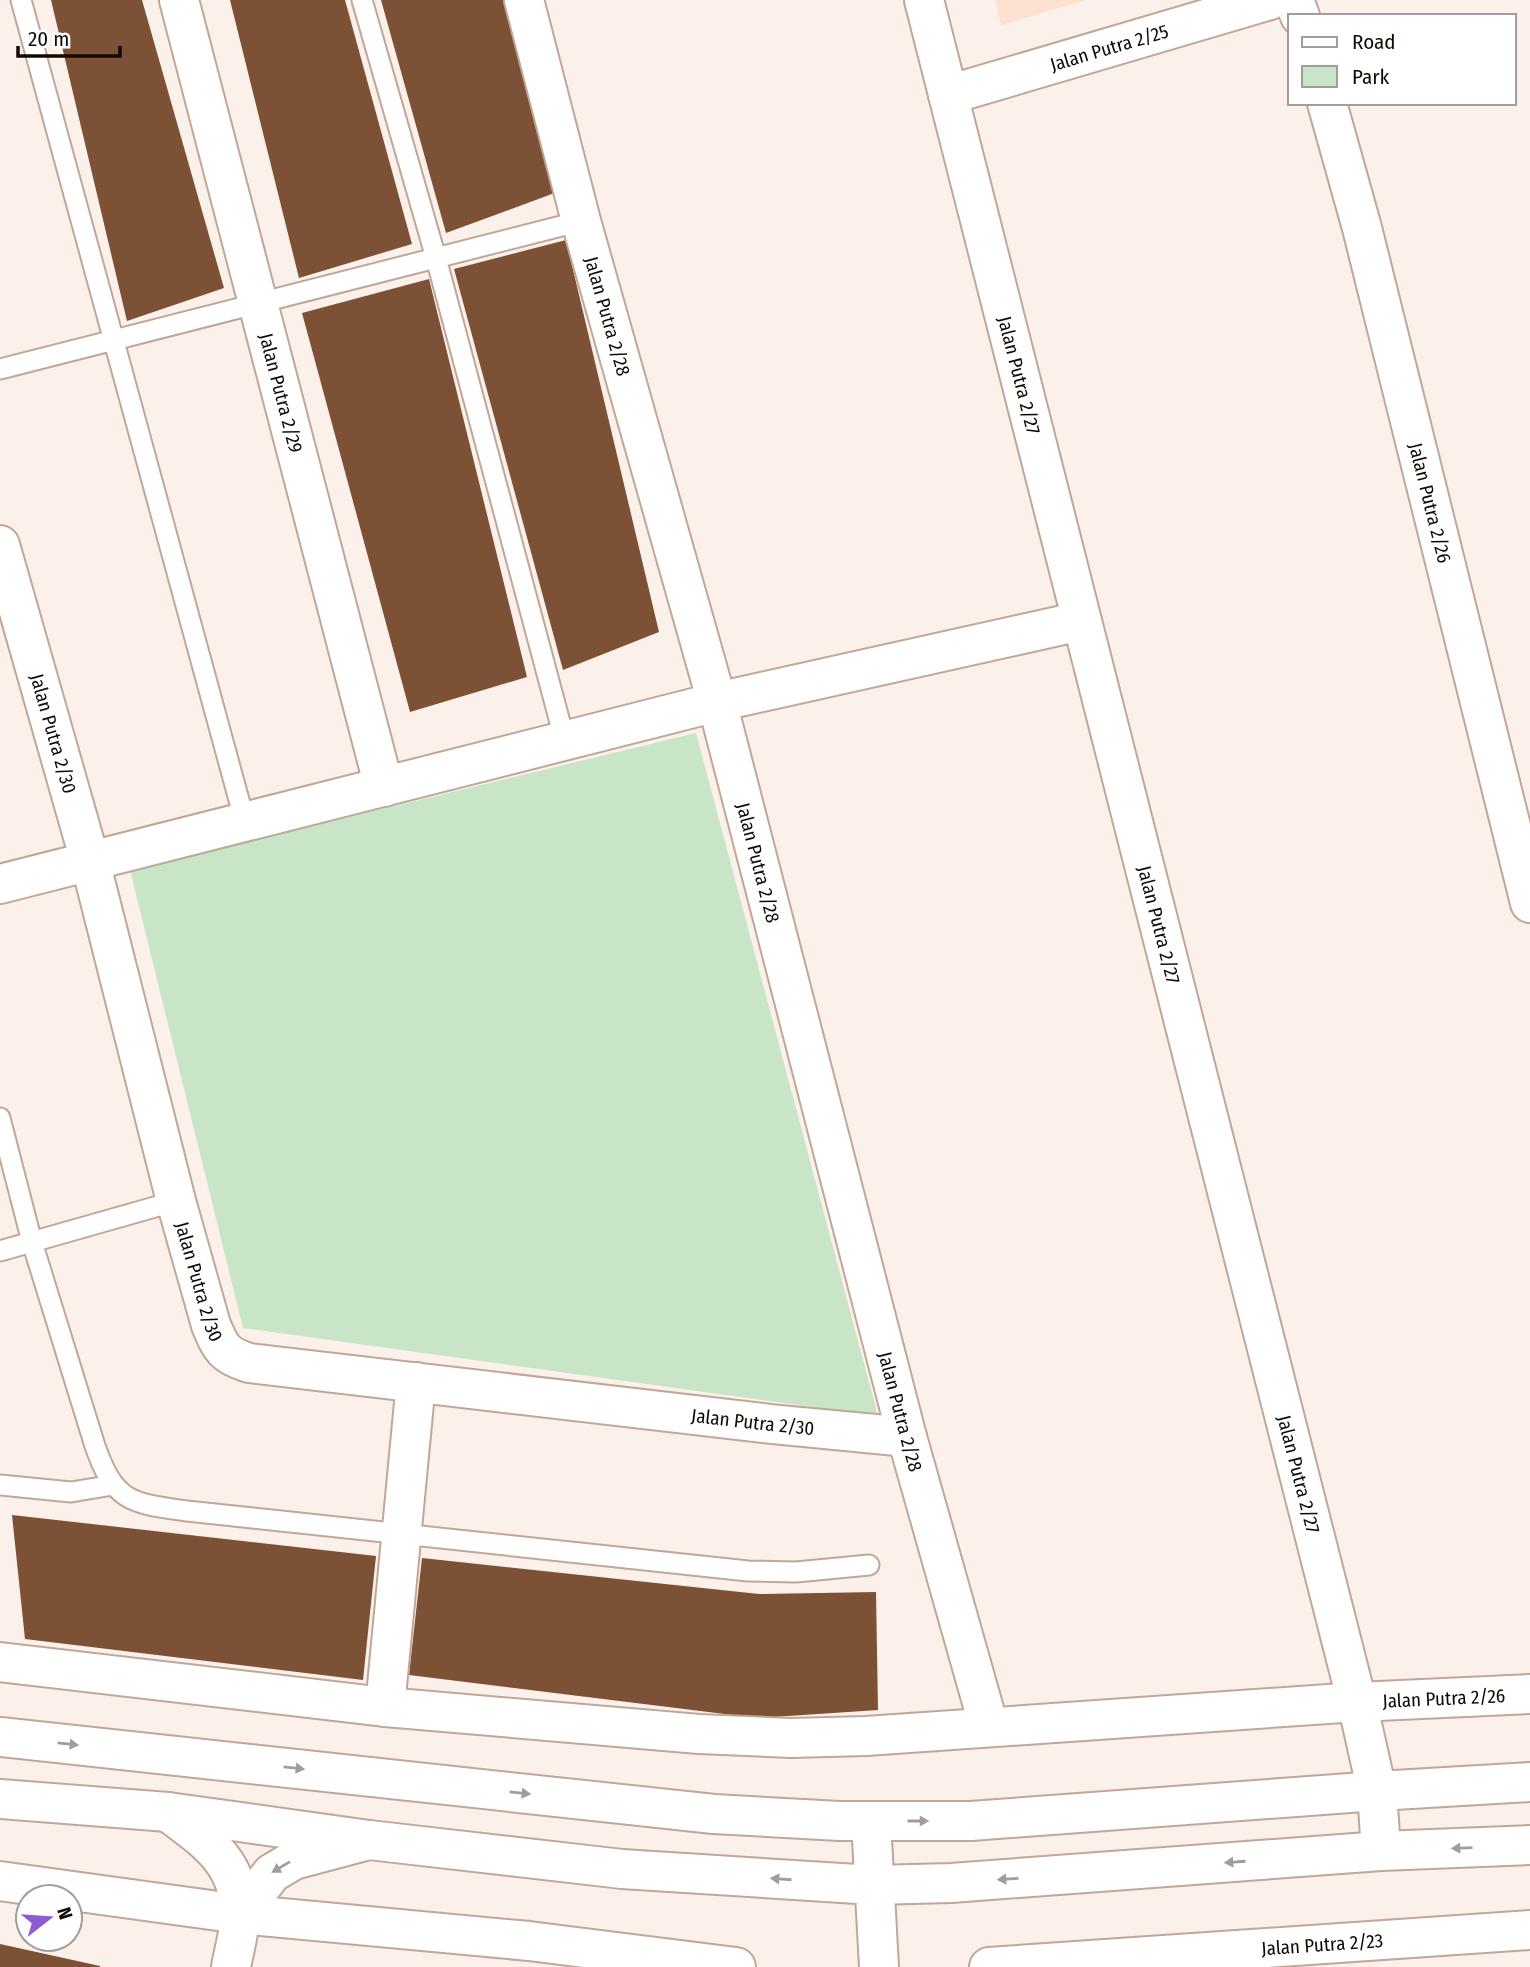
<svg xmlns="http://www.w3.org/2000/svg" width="1530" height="1967" font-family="'Fira Sans Condensed',sans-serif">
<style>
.built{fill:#fce0d0}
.green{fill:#c9e5c7}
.building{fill:#7d5136}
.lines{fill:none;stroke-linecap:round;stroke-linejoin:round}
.lane-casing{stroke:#c0a798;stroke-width:23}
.street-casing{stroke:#c0a798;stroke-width:42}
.secondary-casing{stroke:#c0a798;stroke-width:42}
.lane{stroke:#fff;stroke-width:19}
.street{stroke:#fff;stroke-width:38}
.secondary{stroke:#fff;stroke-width:38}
.oneway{fill:#a09d9b}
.labels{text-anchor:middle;stroke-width:7;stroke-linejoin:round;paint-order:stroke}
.street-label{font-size:19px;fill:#120905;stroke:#fff}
</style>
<rect width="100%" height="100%" fill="#fbf0ea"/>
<path class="built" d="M995 0H1086L1001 25Z"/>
<path class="green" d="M696 733 878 1416 243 1328 130 870Z"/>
<path class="building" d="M51 0H142L224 288 127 321Z
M230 0H345L412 244 299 278Z
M381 0H505L560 191 446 233Z
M566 240 659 632 563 670 454 269Z
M429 279 527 677 410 712 302 313Z
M12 1515 376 1556 363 1680 25 1639Z
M422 1558 759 1594 876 1592 878 1710 757 1718 409 1675Z
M0 1944 100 1966V1967H0Z"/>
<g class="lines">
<g class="lane-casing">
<path id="lane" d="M21 0 245 822
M362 0 436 258 565 741
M0 369 581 221
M0 1118 32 1242 95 1446C115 1503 131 1503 187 1511L748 1571 796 1572 869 1565
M0 1251 176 1201
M0 1485 71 1492 113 1485"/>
</g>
<g class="street-casing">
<g id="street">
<path id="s1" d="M179 0 384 787"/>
<path id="s2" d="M524 0 581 221 717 702 907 1437 989 1727"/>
<path id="s3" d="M924 0 1357 1702 1377 1791 1381 1851"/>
<path d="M1294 0 1300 16"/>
<path id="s4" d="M948 95 1270 0"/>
<path id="s5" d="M1327 103 1362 228 1530 903"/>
<path id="s6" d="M0 545 90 861 176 1201 211 1325C221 1349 224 1355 249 1363L771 1424 907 1437"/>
<path d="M0 884 717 702 1081 621"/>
<path id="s7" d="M0 1662 385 1707 699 1734 791 1738 866 1736 1357 1702 1530 1694"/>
<path d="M385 1707 416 1382"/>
<path d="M168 1812C205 1840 239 1861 240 1913 240 1931 234 1950 231 1967"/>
<path d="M0 1881 240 1914 529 1941 736 1967"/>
<path d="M240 1914 272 1873 294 1860 369 1840"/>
<path id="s8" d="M989 1967 1530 1930"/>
</g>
</g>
<g class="secondary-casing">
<path id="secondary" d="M0 1737 714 1814 840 1821H971L1377 1791 1530 1782
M0 1799 168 1812 369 1840 622 1869 873 1885 951 1883 1381 1851 1530 1845
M871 1821 879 1967"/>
</g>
<use href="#lane" class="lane"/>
<use href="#street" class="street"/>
<use href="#secondary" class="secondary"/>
</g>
<defs><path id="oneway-solid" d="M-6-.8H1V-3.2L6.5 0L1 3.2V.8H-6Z" transform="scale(1.75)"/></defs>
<g class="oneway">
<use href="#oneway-solid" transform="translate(68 1744) rotate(6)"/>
<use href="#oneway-solid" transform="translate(294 1768) rotate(6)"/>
<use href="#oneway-solid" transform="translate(520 1793) rotate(6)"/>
<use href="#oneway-solid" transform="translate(918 1821)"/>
<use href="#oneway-solid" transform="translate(1462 1848) rotate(178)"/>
<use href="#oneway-solid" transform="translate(1235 1862) rotate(176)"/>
<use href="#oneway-solid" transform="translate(281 1867) rotate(149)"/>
<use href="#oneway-solid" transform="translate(781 1879) rotate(-176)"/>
<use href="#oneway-solid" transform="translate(1008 1879) rotate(176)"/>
</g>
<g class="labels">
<g class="street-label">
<text dy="7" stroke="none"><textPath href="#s4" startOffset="168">Jalan Putra 2/25</textPath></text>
<text dy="7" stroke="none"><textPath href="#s2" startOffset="327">Jalan Putra 2/28</textPath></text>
<text dy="7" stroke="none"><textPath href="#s3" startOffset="387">Jalan Putra 2/27</textPath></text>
<text dy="7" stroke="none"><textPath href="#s1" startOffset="406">Jalan Putra 2/29</textPath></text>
<text dy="7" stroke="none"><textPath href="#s5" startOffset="413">Jalan Putra 2/26</textPath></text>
<text dy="7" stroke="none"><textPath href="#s6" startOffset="196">Jalan Putra 2/30</textPath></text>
<text dy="7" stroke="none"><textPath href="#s2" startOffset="894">Jalan Putra 2/28</textPath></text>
<text dy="7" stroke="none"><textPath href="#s3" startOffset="954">Jalan Putra 2/27</textPath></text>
<text dy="7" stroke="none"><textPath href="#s6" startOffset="763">Jalan Putra 2/30</textPath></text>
<text dy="7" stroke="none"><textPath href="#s2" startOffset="1461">Jalan Putra 2/28</textPath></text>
<text dy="7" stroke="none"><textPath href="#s6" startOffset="1372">Jalan Putra 2/30</textPath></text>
<text dy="7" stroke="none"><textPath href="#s3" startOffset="1521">Jalan Putra 2/27</textPath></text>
<text dy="7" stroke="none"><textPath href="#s7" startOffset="1449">Jalan Putra 2/26</textPath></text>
<text dy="7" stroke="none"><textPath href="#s8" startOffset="334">Jalan Putra 2/23</textPath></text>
</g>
</g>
<rect x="1288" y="14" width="228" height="91" fill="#ffffff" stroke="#a09d9b" stroke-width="2"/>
<rect x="1302" y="37" width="35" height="10" fill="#ffffff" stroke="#a09d9b" stroke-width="2"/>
<text x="1352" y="49" font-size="21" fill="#120905">Road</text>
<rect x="1302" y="66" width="35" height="21" fill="#c9e5c7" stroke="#a09d9b" stroke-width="2"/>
<text x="1352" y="84" font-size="21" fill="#120905">Park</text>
<g transform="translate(49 1918) rotate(73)"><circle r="33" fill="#ffffff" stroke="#a09d9b" stroke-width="2"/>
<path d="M0-5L12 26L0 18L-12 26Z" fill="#905ad2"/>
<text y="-10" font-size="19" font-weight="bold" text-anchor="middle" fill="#120905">N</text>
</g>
<path d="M18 46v10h102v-10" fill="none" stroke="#120905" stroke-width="3.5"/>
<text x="28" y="46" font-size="21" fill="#120905" stroke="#ffffff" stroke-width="5" paint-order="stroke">20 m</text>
</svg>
